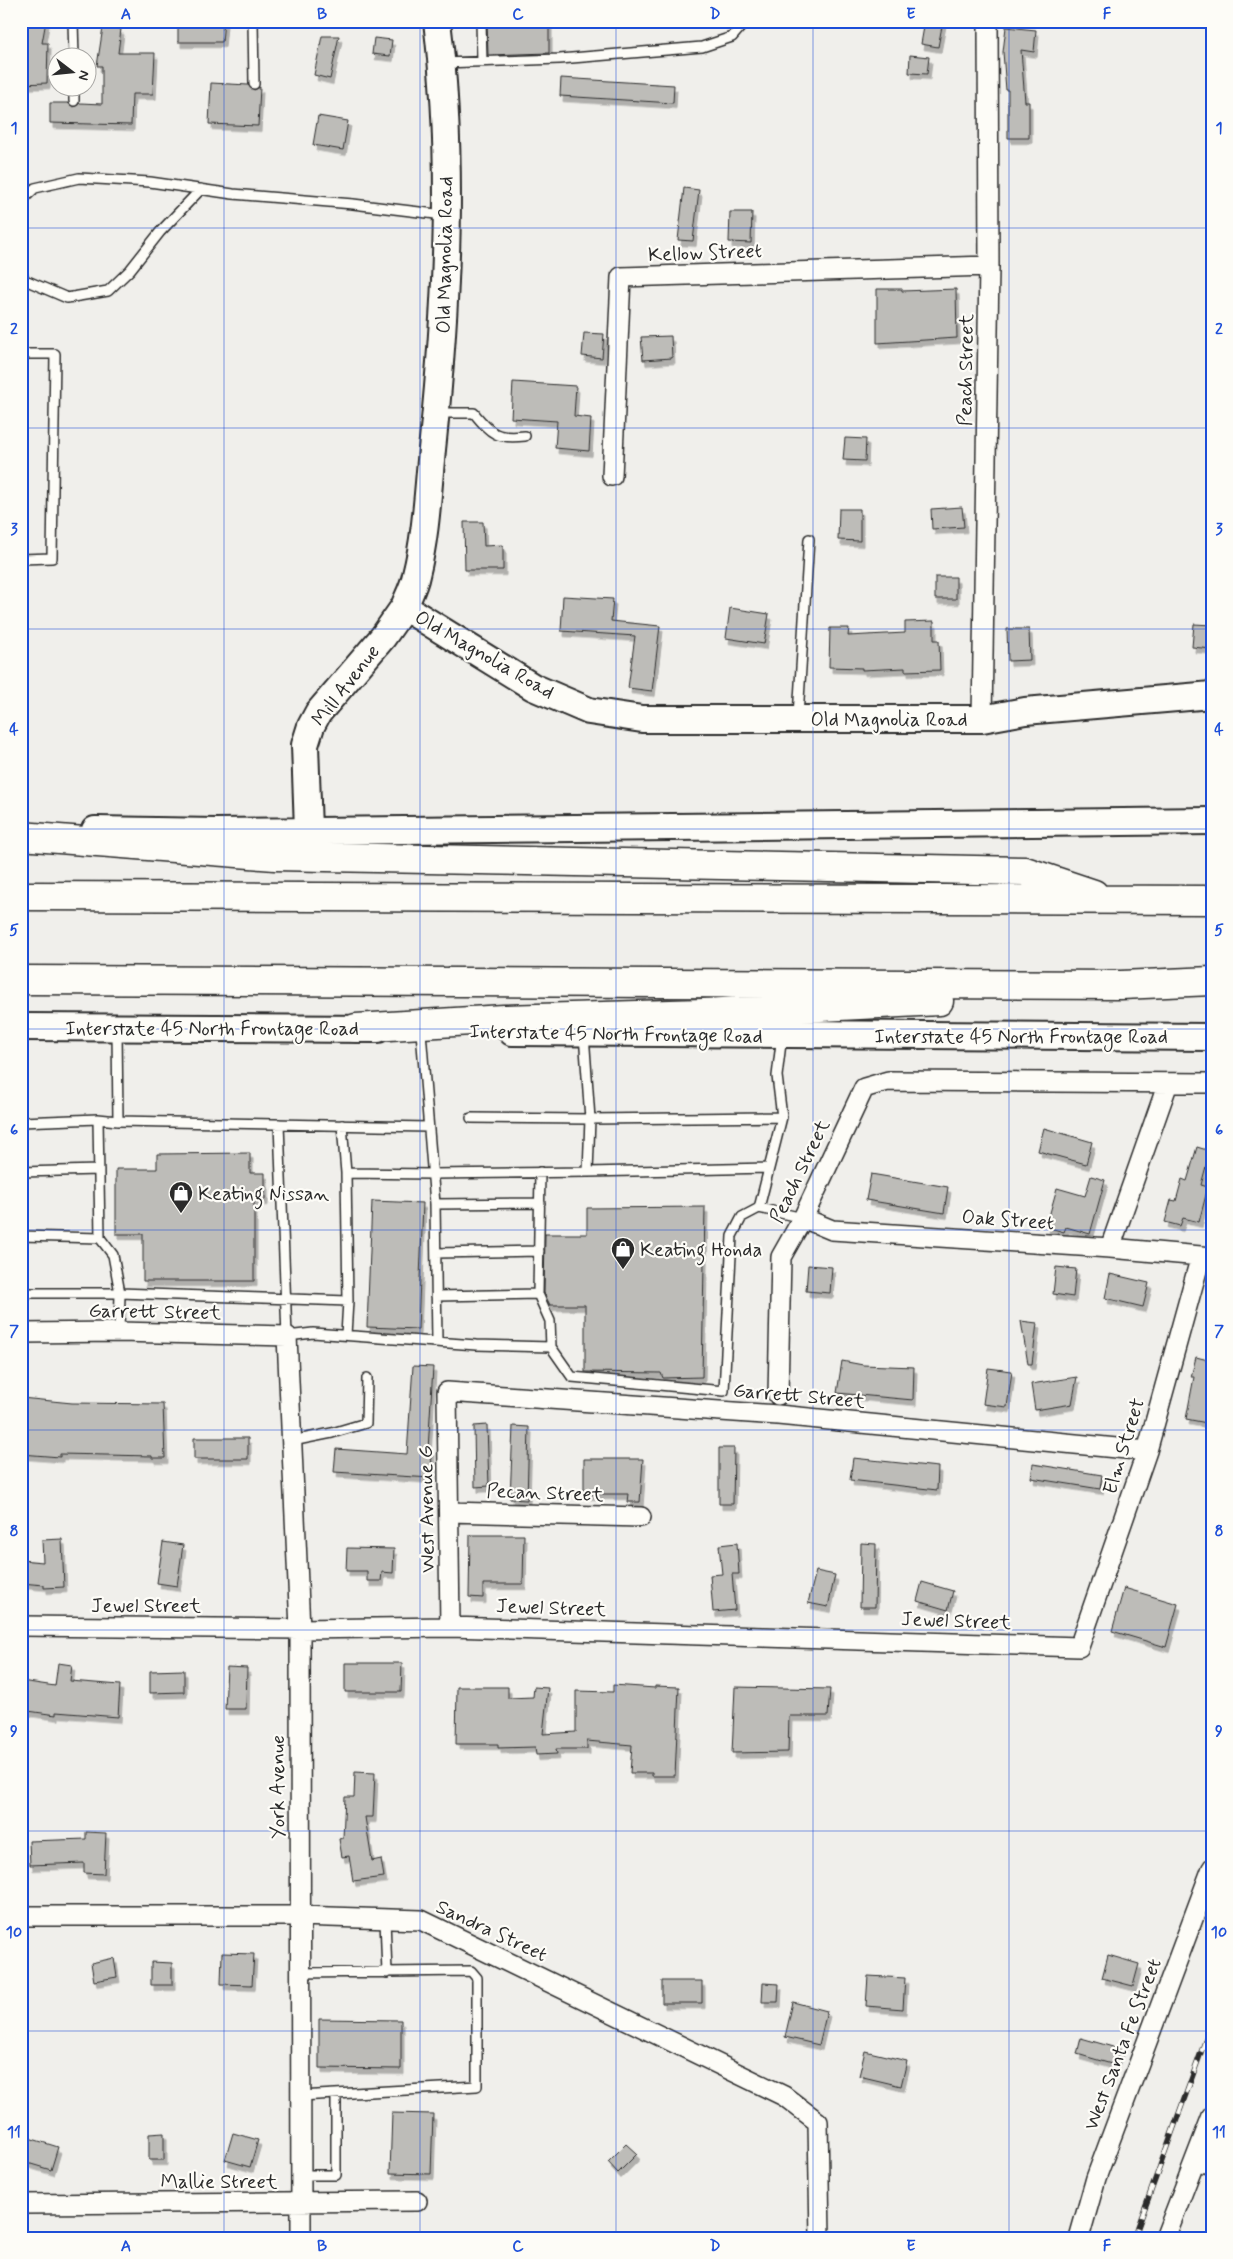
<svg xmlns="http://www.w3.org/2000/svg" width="1233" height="2259" font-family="Mynerve,sans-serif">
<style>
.building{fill:#bdbcb8;stroke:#2b2b2b;filter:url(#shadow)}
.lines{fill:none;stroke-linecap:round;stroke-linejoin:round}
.lane-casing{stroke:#2b2b2b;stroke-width:12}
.street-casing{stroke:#2b2b2b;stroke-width:22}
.secondary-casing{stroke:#2b2b2b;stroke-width:30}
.highway-casing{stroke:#2b2b2b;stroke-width:31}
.lane{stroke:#fdfcf7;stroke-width:9}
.street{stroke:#fdfcf7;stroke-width:19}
.secondary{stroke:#fdfcf7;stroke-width:26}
.highway{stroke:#fdfcf7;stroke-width:28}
.rail-casing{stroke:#2b2b2b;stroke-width:5.5}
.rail{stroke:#fdfcf7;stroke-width:4;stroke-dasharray:11;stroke-linecap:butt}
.grid{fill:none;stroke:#1d4ed8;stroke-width:1;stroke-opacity:0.55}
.labels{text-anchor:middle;stroke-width:4.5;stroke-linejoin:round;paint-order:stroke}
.street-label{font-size:20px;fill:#2b2b2b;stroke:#fdfcf7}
.poi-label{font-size:20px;fill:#2b2b2b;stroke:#fdfcf7;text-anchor:start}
.neatline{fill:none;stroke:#1d4ed8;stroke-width:2}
.grid-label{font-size:16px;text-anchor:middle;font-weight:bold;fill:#1d4ed8}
</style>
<defs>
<filter id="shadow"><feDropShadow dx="3" dy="5.5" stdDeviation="0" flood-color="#0004"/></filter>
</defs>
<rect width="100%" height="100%" fill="#f0efeb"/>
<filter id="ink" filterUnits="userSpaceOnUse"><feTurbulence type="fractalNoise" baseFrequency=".02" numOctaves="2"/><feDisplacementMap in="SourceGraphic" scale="10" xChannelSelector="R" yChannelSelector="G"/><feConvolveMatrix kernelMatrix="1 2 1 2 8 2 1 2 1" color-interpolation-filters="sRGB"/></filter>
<g filter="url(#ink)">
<path class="building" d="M21 21H46L42 43H48L47 83 21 84Z
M178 21H224L222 42H178Z
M487 21H549V53L488 55Z
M925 21H943L938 47 921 44Z
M103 27 121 29 118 53H155L153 94H132L131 125 50 123V103H68L74 107 80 103 102 104V66H97Z
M1006 27 1036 30 1034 52 1021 50 1025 102H1029V138H1008V90H1006L1003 52Z
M322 36H339L330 79 314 75Z
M374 38 392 40 390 56 372 54Z
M910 55 929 57 927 74 909 73Z
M561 78 674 85 673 103 560 96Z
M211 83 248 85 254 90 260 87 258 126 209 124Z
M318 116 348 121 343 150 313 145Z
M684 188 699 190 693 241 678 240Z
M730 212H752L751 243 729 242Z
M877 289H902V291L956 289 957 338 877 343Z
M584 333 604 334 602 358 582 356Z
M671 336 672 358 643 360 641 337Z
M513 382 576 386 574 416 591 418 589 451 555 448 557 421 511 418Z
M845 438 866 439 865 461 843 460Z
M962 507 964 527 932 529 931 509Z
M839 509H860V541L838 540Z
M464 522H483L484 546 503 545V570H465Z
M935 577H956V599H935Z
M563 596 613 599 611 621 660 626 652 691 628 688 635 636 561 631Z
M730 608 769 614 764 644 726 638Z
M934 621V640H939L940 670 905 671V668L862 670V668L829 667 830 628H849L848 636 905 633V622Z
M1194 624 1212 625V649L1192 647Z
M1007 629H1029L1030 660 1008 661Z
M1044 1128 1092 1142 1086 1164 1038 1151Z
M1197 1147 1210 1151 1201 1185 1208 1187 1199 1222 1183 1218 1180 1226 1165 1222 1171 1200 1176 1201 1182 1179 1187 1181Z
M250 1153V1173H265V1200H254V1281H143V1234H116V1169H157V1154Z
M871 1174 948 1187 944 1213 866 1200Z
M1091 1176 1105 1180 1090 1234 1066 1227 1064 1232 1046 1227 1057 1188 1085 1196Z
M372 1201 423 1203 418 1329 367 1327Z
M705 1207 702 1377 663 1378 661 1373 585 1372V1305H550L544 1293 545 1234H587V1208Z
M808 1265 832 1267 830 1293 806 1291Z
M1056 1267 1076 1269 1073 1297 1053 1294Z
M1110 1274 1149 1283 1143 1307 1105 1298Z
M1021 1321 1037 1323 1032 1364H1028Z
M1196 1357 1212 1361V1424L1186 1419 1194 1377H1191Z
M842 1361 863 1365 914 1367 913 1400 837 1393Z
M413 1366 433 1367 428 1450H432L431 1478 334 1472 336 1449 407 1454Z
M988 1368 1012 1371 1007 1407 983 1404Z
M1077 1377 1072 1404 1035 1410 1031 1384Z
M21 1398 72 1403 163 1404 165 1458H152V1456L60 1454V1457L21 1454Z
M487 1425 489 1486 475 1487 474 1426Z
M513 1426 529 1427 527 1500 510 1499Z
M194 1438H248V1459H194Z
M719 1448H734L733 1504H719Z
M853 1458 938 1467 937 1490 850 1480Z
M584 1459H643L640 1502H627L628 1494H584Z
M1033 1464 1102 1475 1100 1489 1031 1478Z
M470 1535H524L523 1584H483V1598L469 1597Z
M62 1539 64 1587 44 1588V1585L21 1583V1560L43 1562 42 1540Z
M163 1542 183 1545 177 1586 157 1583Z
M737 1543 739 1574H732L735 1610 713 1612 710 1575 722 1574 719 1545Z
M861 1543 876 1544 875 1607H860Z
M347 1548 394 1549 393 1573 382 1572 381 1581H367V1571H346Z
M816 1571 835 1575 828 1607 808 1603Z
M922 1582 953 1591 948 1610 917 1601Z
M1124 1588 1178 1604 1166 1647 1112 1631Z
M58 1663 72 1665 70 1681 120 1685 118 1717 56 1712V1715L21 1710V1681L55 1686Z
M345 1663H402L401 1692H345Z
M227 1667 247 1668 246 1709H225Z
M184 1670V1692L150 1693V1671Z
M613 1685 655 1688V1686L679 1687 675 1776H652V1773H630L632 1745 587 1741V1749H556L557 1754 536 1755 535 1747 498 1748V1744H456L457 1687H508V1698L533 1697 534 1687 548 1688 543 1734 576 1732V1691L613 1692Z
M735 1687 830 1689 828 1716H789L788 1752 732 1753Z
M355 1772 375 1773 373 1817H365L372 1861 381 1859 384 1877 353 1881 349 1856 342 1857 339 1839 343 1838 345 1797H354Z
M86 1832 106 1833 104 1874 84 1873V1863L30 1865 29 1841 86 1839Z
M222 1953 254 1954 252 1985 221 1984Z
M1108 1955 1139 1964 1133 1986 1102 1978Z
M114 1958 117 1977 94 1981 91 1963Z
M151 1962 172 1963V1985H151Z
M868 1976 905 1978 903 2009 866 2006Z
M662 1981H702V2003H662Z
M763 1983 779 1984 778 2002H762Z
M793 2002 827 2011 819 2045 785 2037Z
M319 2019 401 2020V2069L319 2068Z
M1081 2038 1120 2049 1115 2065 1077 2054Z
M865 2051 907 2061 901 2086 859 2076Z
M392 2113 433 2114 431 2174 390 2173Z
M164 2133V2160H149V2134Z
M233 2133 258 2140 250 2167 225 2160Z
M29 2138 58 2147 51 2170 21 2161Z
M626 2144 637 2154 618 2173 608 2162Z"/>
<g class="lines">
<g class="lane-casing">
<path id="lane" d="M73 21 74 58
M253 21 254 84
M481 21 482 62
M442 63 560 59 702 47 732 37 746 21
M74 88V101
M21 201 35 188 79 178 150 182 233 194 353 204 444 215
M21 273 25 280 67 298 108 291 130 270 160 232 201 189
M21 354H55L52 558 21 559
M438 413H474C492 435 497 439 525 436
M798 716 809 539
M117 1030 118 1121
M421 1032 435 1204 437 1342
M584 1034 590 1119 588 1172 769 1168
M471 1118 590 1119 782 1117 777 1076 782 1035
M98 1119 100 1238
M21 1122 98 1119 118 1121 428 1127
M279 1124 287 1336 313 1333 476 1345 551 1347 572 1377 724 1391 732 1236 742 1217 759 1208 803 1218
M342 1125 346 1173
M21 1172 99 1170
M540 1172 538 1294 550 1321 551 1347
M435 1204 540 1203
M759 1208 782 1117
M21 1236 100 1238 113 1255 120 1293 348 1301 346 1335
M436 1253 539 1251
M21 1293H120L119 1332
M436 1296 538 1294
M348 1301 346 1173 432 1174 588 1172
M292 1441 332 1433 366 1423 367 1378
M385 1919 387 1973
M299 1973 471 1971 477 1978V2086L300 2096
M300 2175H336V2094"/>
</g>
<g class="street-casing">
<path id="street" d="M612 476 621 277 989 266
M982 719 989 266 988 21
M803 1218 832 1230 1110 1248 1212 1257
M1110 1248 1168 1083
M21 1333 119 1332 287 1336 300 1629 301 2238
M778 1395 781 1257 803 1218 864 1088 888 1081 1212 1083
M449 1512 641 1517
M21 1626 300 1629 450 1627 1079 1647 1147 1451 1201 1256
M450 1627 447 1392 778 1415 1147 1451
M21 1916H299L421 1920 784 2096 818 2122 820 2238
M1195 2160 1212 2165
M21 2204 417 2201
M1079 2238 1096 2178 1212 1868
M1165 2238 1212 2116"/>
</g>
<g class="secondary-casing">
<path id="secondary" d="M437 21C454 159 447 303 433 440 428 485 427 531 416 575 414 586 408 597 404 607L533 687 589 711 642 719H982L1025 711 1212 695
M95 830 216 832 1212 821
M308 830 305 745 311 726 318 713 383 637 404 607
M21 1027 378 1029
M512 1032 1212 1037"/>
</g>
<g class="highway-casing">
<path id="highway" d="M21 836 275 856 1025 871 1094 894
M21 896 1212 900
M21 980 1121 985 1212 981
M356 1028 504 1019 704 1013 939 1001"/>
</g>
<use href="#lane" class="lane"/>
<use href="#street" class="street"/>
<use href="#secondary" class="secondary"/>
<use href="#highway" class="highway"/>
<g class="rail-casing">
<path id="rail" d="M1134 2238 1212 2022"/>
</g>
<use href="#rail" class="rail"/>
</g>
</g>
<path class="grid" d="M224 21V2238M420 21V2238M616 21V2238M813 21V2238M1009 21V2238M21 228H1212M21 428H1212M21 629H1212M21 829H1212M21 1029H1212M21 1230H1212M21 1430H1212M21 1630H1212M21 1831H1212M21 2031H1212"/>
<defs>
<g id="shop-pin" transform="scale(1.25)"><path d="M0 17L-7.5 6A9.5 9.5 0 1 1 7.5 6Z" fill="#2b2b2b" stroke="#fdfcf7"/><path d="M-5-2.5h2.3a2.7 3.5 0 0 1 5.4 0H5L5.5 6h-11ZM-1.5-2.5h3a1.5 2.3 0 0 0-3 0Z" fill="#fff"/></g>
</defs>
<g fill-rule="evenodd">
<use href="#shop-pin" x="181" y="1193"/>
<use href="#shop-pin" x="623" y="1249"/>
</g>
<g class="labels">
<g class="street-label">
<text transform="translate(705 252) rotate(-2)" y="7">Kellow Street</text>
<text transform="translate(444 255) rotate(-89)" y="7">Old Magnolia Road</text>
<text transform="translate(965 370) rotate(-89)" y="7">Peach Street</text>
<text transform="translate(485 654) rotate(30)" y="7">Old Magnolia Road</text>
<text transform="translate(345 685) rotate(-52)" y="7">Mill Avenue</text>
<text x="889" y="726">Old Magnolia Road</text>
<text x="212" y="1035">Interstate 45 North Frontage Road</text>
<text transform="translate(616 1033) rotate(1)" y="7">Interstate 45 North Frontage Road</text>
<text x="1021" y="1043">Interstate 45 North Frontage Road</text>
<text transform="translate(799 1171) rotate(-64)" y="7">Peach Street</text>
<text transform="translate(1008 1219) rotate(4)" y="7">Oak Street</text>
<text transform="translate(155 1311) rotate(1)" y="7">Garrett Street</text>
<text transform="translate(799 1395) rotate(5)" y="7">Garrett Street</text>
<text transform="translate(1123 1446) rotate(-73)" y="7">Elm Street</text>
<text transform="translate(545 1492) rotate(2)" y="7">Pecan Street</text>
<text transform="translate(426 1509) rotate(-91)" y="7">West Avenue G</text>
<text x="146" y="1612">Jewel Street</text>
<text transform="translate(551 1607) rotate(2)" y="7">Jewel Street</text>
<text transform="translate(956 1620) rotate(2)" y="7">Jewel Street</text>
<text transform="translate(277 1787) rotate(-90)" y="7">York Avenue</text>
<text transform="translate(492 1930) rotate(25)" y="7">Sandra Street</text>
<text transform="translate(1122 2044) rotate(-69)" y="7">West Santa Fe Street</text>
<text x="219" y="2188">Mallie Street</text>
</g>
<g class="poi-label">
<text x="198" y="1200">Keating Nissan</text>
<text x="640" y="1256">Keating Honda</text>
</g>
</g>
<rect width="1233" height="2259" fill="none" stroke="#fdfcf7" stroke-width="55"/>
<g transform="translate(72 72) rotate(106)"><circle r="24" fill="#fdfcf7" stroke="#a9a8a5"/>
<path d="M0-4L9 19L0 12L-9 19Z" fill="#2b2b2b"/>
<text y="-8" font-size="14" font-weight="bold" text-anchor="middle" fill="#2b2b2b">N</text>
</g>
<rect x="28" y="28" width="1178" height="2204" class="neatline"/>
<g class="grid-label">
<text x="126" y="19">A</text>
<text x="322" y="19">B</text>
<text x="518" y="19">C</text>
<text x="715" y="19">D</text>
<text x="911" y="19">E</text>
<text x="1107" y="19">F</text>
<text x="14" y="133">1</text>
<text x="1219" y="133">1</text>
<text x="14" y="334">2</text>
<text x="1219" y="334">2</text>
<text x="14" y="534">3</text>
<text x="1219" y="534">3</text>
<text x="14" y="734">4</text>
<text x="1219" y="734">4</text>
<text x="14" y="935">5</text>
<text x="1219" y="935">5</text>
<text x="14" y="1135">6</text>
<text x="1219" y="1135">6</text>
<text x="14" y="1336">7</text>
<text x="1219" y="1336">7</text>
<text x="14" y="1536">8</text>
<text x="1219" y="1536">8</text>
<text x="14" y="1736">9</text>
<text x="1219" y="1736">9</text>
<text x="14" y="1937">10</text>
<text x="1219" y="1937">10</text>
<text x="14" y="2137">11</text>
<text x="1219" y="2137">11</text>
<text x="126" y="2251">A</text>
<text x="322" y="2251">B</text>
<text x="518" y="2251">C</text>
<text x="715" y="2251">D</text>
<text x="911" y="2251">E</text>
<text x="1107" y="2251">F</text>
</g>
</svg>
